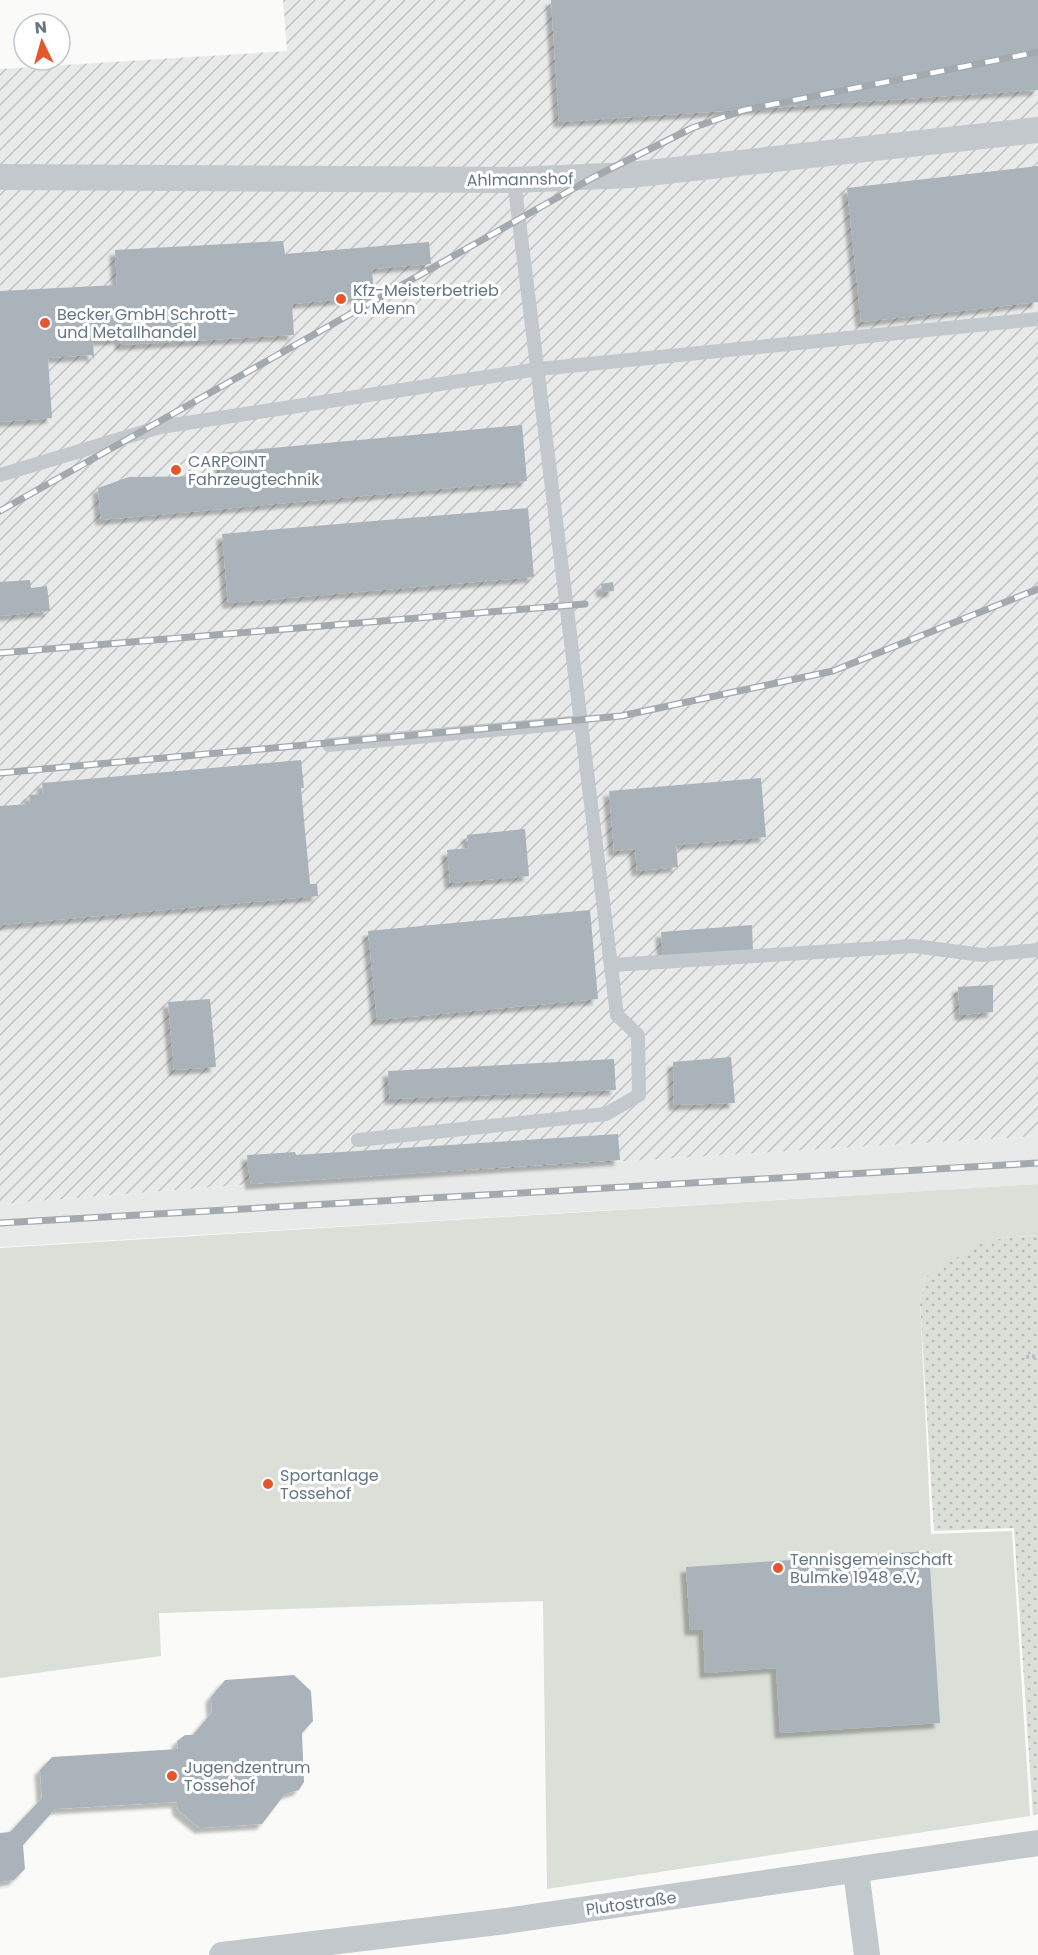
<svg xmlns="http://www.w3.org/2000/svg" width="1038" height="1955" font-family="Poppins,sans-serif">
<style>
.built{fill:#e8e9e9}
.industrial{fill:url(#industrial-furrows)}
.grass{fill:#dadfd7}
.park{fill:url(#park-dots)}
.building{fill:#aab3b9;filter:url(#shadow)}
.lines{fill:none;stroke-linecap:round;stroke-linejoin:round}
.path{stroke:#bbbfc2;stroke-width:4;stroke-dasharray:3 3;stroke-linecap:butt}
.service{stroke:#c3c8cc;stroke-width:14}
.minor{stroke:#c3c8cc;stroke-width:26}
.rail-casing{stroke:#a2aab0;stroke-width:7}
.rail{stroke:#fff;stroke-width:4.5;stroke-dasharray:14;stroke-linecap:butt}
.poi-dot{fill:#e4572e;stroke:#fff;stroke-width:2}
.labels{text-anchor:middle;stroke-width:6;stroke-linejoin:round;paint-order:stroke}
.street-label{font-size:16px;fill:#657683;stroke:#fff}
.poi-label{font-size:16px;fill:#657683;stroke:#fff;text-anchor:start}
</style>
<defs>
<pattern id="industrial-furrows" width="10" height="10" patternUnits="userSpaceOnUse" patternTransform="scale(1.5)"><rect width="10" height="10" fill="#e8e9e9"/><path d="M-1 1l2-2M0 10L10 0M9 11l2-2" fill="none" stroke="#c0c1c2"/></pattern>
<pattern id="park-dots" width="8" height="8" patternUnits="userSpaceOnUse" patternTransform="scale(1.5)"><rect width="8" height="8" fill="#dadfd7"/><path d="M2 2h.1M6 6h.1" fill="none" stroke="#b4b9b4" stroke-width="1.8" stroke-linecap="round"/></pattern>
<filter id="shadow"><feDropShadow dx="-5.5" dy="5.5" stdDeviation="1.5" flood-color="#0004"/></filter>
</defs>
<rect width="100%" height="100%" fill="#fafaf8"/>
<path class="built" d="M1038 1136V1184L0 1247V1204L251 1184Z"/>
<path class="industrial" d="M283 0H1038V1136L251 1184 0 1204V69L287 51Z"/>
<path class="grass" d="M1038 1184V1235L1004 1238 925 1277 920 1302 931 1534 1012 1531 1030 1816 547 1889 543 1601 159 1613 161 1656 0 1678V1248Z"/>
<path class="park" d="M1038 1235V1814L1033 1815 1014 1528 934 1531 920 1302 925 1277 977 1245 1004 1238Z"/>
<path class="building" d="M551 0H1038V90L559 122Z
M1038 166V302L861 322 847 188Z
M283 241 285 254 429 242 431 264 372 269 374 296 292 304 294 335 121 345 120 339 93 341 94 358 91 355 48 358 52 418 0 422V291L117 285 115 250Z
M522 425 527 481 101 520 98 488 129 477 221 476 219 453Z
M528 508 534 577 228 603 222 534Z
M30 580 31 588 47 586 50 611 0 616V582Z
M613 582 614 591 602 592 601 584Z
M301 760 304 788H301L310 884H317L318 896 0 925V806L30 804 29 795 43 794 42 783Z
M761 778 766 837 676 845 678 867 637 871 635 849 614 851 609 791Z
M525 829 529 876 450 883 447 850 469 848 467 835Z
M590 910 598 999 377 1020 368 931Z
M752 925 753 953 663 960 661 932Z
M993 985V1012L960 1015 958 987Z
M210 999 216 1067 174 1070 168 1002Z
M731 1057 735 1103 674 1105 673 1062Z
M614 1059 616 1090 390 1099 388 1071Z
M618 1134 620 1160 251 1184 248 1167 247 1155 295 1152 296 1155Z
M929 1551 940 1723 780 1733 776 1668 705 1673 703 1630H690L686 1567Z
M294 1675 311 1691 313 1721 302 1733 304 1782 299 1790 285 1794 262 1824 200 1828 178 1810 177 1802 55 1809 23 1845 25 1869 14 1880 0 1882V1833L10 1832 42 1798 40 1770 52 1757 178 1749 177 1741 185 1735H193L212 1712 211 1697 225 1680Z"/>
<g class="lines">
<path class="path" d="M1026 1357 1038 1356"/>
<path class="service" d="M0 475 160 427 539 369 1038 319
M329 745 582 722
M612 965 914 946 982 955 1038 950
M358 1140 606 1114 639 1095 638 1035 617 1015 514 180"/>
<path class="minor" d="M0 177 514 180 630 175 1038 130
M856 1871 867 1955
M222 1955 506 1921 1038 1843"/>
<g class="rail-casing">
<path id="rail" d="M0 511 594 177 692 128 744 110 1038 52
M0 653 585 604
M0 773 621 716 833 671 1038 589
M0 1223 1038 1163"/>
</g>
<use href="#rail" class="rail"/>
</g>
<g class="poi-dot">
<circle cx="341" cy="299" r="6"/>
<circle cx="45" cy="323" r="6"/>
<circle cx="176" cy="470" r="6"/>
<circle cx="268" cy="1484" r="6"/>
<circle cx="778" cy="1568" r="6"/>
<circle cx="172" cy="1776" r="6"/>
</g>
<g class="labels">
<g class="street-label">
<text transform="translate(520 179) rotate(-1)" y="6">Ahlmannshof</text>
<text transform="translate(631 1903) rotate(-8)" y="6">Plutostraße</text>
</g>
<g class="poi-label">
<text x="353" y="296">Kfz-Meisterbetrieb<tspan x="353" dy="18">U. Menn</tspan></text>
<text x="57" y="320">Becker GmbH Schrott-<tspan x="57" dy="18">und Metallhandel</tspan></text>
<text x="188" y="467">CARPOINT<tspan x="188" dy="18">Fahrzeugtechnik</tspan></text>
<text x="280" y="1481">Sportanlage<tspan x="280" dy="18">Tossehof</tspan></text>
<text x="790" y="1565">Tennisgemeinschaft<tspan x="790" dy="18">Bulmke 1948 e.V,</tspan></text>
<text x="184" y="1773">Jugendzentrum<tspan x="184" dy="18">Tossehof</tspan></text>
</g>
</g>
<g transform="translate(42 42) rotate(355)"><circle r="28" fill="#ffffff" stroke="#c1c8cd" stroke-width="1.5"/>
<path d="M0-4.5L10 22L0 15L-10 22Z" fill="#e4572e"/>
<text y="-9" font-size="16" font-weight="bold" text-anchor="middle" fill="#657683">N</text>
</g>
</svg>
